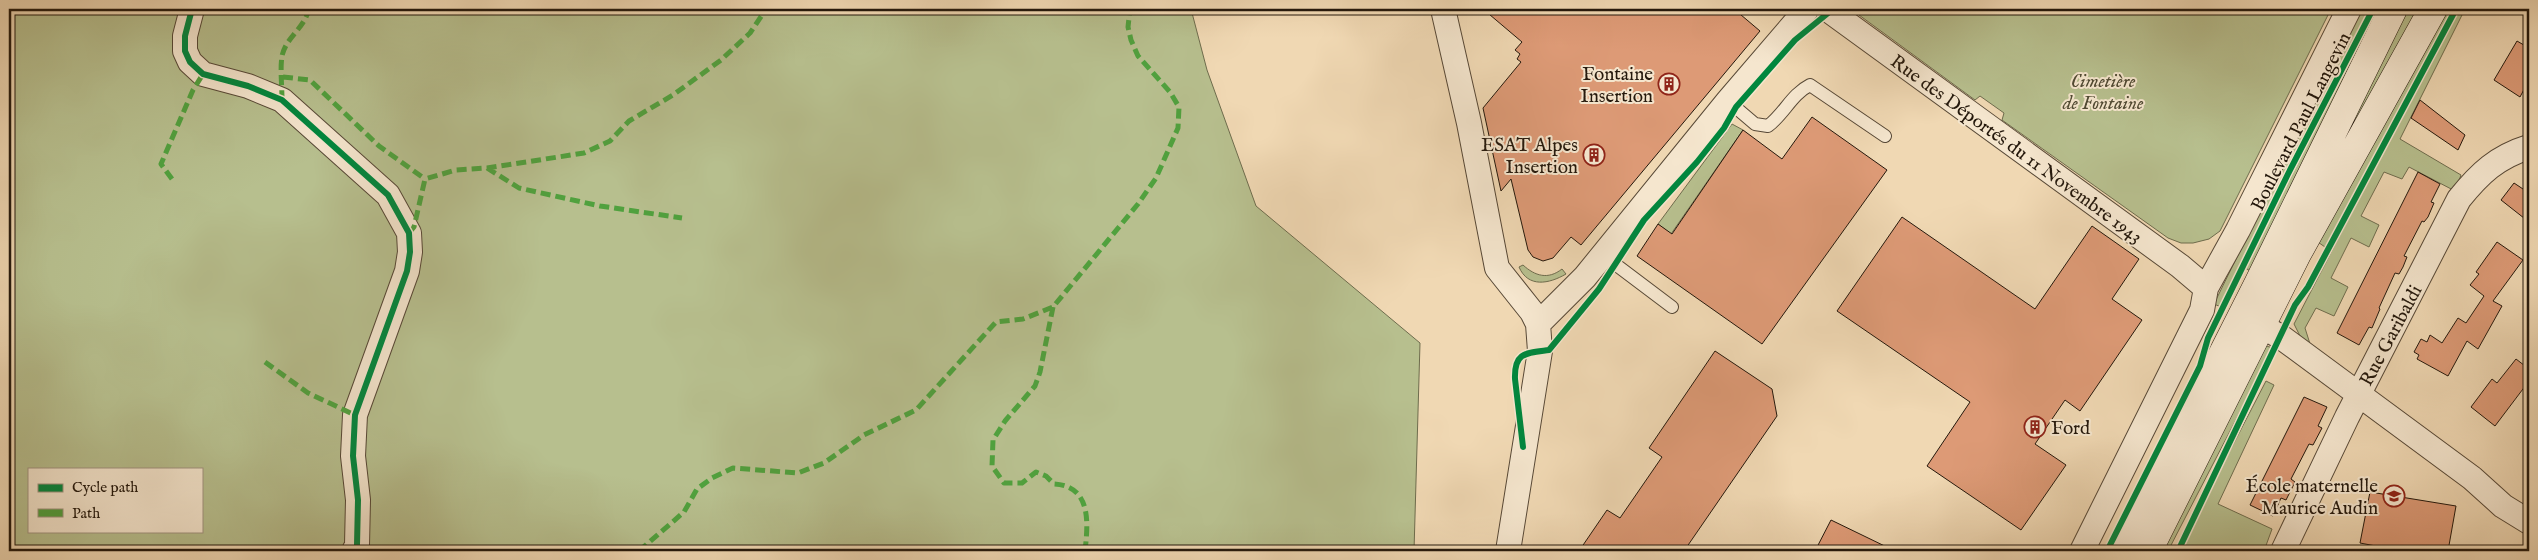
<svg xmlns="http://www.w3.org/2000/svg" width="2538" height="560" font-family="'IM FELL English',serif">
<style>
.green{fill:#b7bf8e;stroke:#6e6c4d;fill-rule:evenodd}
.building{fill:#dd9a76;stroke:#24180c}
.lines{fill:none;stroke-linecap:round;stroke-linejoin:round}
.lane-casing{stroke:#574836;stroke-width:14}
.street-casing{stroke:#574836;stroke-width:26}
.secondary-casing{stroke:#24180c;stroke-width:29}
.lane{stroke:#f5e6ce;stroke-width:12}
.street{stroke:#f5e6ce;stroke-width:24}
.secondary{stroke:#f5e6ce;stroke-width:28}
.quiet{stroke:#50a13e;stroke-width:5;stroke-dasharray:10 5;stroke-linecap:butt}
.cycleway-casing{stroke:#f5e6ce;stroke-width:9}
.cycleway{stroke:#00873e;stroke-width:6}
.labels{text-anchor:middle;stroke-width:4;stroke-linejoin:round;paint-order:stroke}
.poi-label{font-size:19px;fill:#24180c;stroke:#f5e6ce;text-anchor:end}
.park-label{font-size:19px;font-style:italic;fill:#504a33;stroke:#f5e6ce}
.street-label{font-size:19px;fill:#24180c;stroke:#f5e6ce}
</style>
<rect width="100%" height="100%" fill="#f0d8b3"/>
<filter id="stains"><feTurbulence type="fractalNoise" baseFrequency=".004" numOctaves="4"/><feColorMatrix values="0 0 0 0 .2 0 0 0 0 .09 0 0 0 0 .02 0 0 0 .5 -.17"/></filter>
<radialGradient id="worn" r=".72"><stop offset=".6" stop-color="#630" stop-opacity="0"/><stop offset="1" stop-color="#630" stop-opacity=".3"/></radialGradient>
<path class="green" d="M9 9H1191L1207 70 1256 206 1420 343 1414 551H9ZM29 469H201V531H29Z
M1863 9H2331L2220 231 2209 239 2193 243H2181L2168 238 2002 120 2004 113 1980 96 1975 100 1859 15Z
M2358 9H2370L2221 307 2214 304Z
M2376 9H2384L2256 274 2245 268Z
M2398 9H2418L2316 204Z
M2444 9H2454L2399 116 2325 247 2312 238Z
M2457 9H2465L2400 139 2461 175 2455 191 2409 167 2402 179 2384 172 2361 216 2379 225 2369 247 2351 238 2331 278 2348 287 2334 316 2316 308 2305 328 2311 347 2304 344 2294 324Z
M1732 124 1743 130 1671 234 1658 224Z
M1523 265C1535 276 1548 280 1562 269L1566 274C1549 284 1528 288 1519 267Z
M2263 345 2273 348 2168 551H2154Z
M2266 381 2274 385 2218 504 2272 529 2264 551H2178Z"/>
<path class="building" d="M1483 9H1734L1760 31 1581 245 1571 237 1553 258 1543 261 1533 257 1528 250 1511 179 1501 191 1483 108 1521 62 1517 59 1520 54 1515 50 1522 42Z
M2517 41 2529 48V80L2520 97 2494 80Z
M2420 100 2465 135 2458 150 2411 118Z
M1812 117 1887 170 1762 344 1637 256 1658 224 1672 234 1743 130 1782 159Z
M2418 172 2440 184 2431 202 2434 203 2428 217 2424 222 2422 221 2404 256 2407 257 2403 267 2399 274 2395 273 2379 308 2380 309 2372 328 2369 327 2359 345 2337 333Z
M2514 183 2529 193V222L2501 200Z
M1902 217 2035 309 2092 226 2139 259 2112 299 2142 320 2080 411 2065 400 2035 444 2066 465 2021 530 1927 466 1970 402 1837 311Z
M2497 242 2523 260 2493 301 2502 306 2478 349 2467 341 2448 376 2417 359 2419 355 2414 352 2421 339 2427 342 2430 335 2442 343 2458 318 2466 323 2484 296 2470 285 2479 274 2476 272Z
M1715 351 1772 389 1777 416 1684 551H1579L1607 510 1620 518 1662 457 1649 448Z
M2516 359 2529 369V381L2495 426 2471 407 2492 379 2497 383Z
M2304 397 2327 407 2318 426 2322 428 2313 445 2309 444 2291 479 2295 482 2286 500 2281 498 2273 516 2250 505Z
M2370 492 2456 506 2448 551H2402L2360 543Z
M1831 520 1895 551H1815Z"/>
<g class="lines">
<g class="lane-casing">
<path id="lane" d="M1728 101 1755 124 1768 126C1784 114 1792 94 1810 85L1885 136
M1603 255 1672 307"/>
</g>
<g class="street-casing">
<path id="street" d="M192 9 185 36V51L190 62 203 74 248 86 282 100 388 195 409 233 410 252 407 271 355 415 353 456 358 500 357 545 354 551
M1443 9 1469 123 1497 268 1532 312 1538 324 1540 351 1508 551
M1827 9 2180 266 2206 288
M1538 324 1585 277 1728 101 1807 9
M2261 326 2281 337 2472 478 2503 506 2529 522
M2082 551 2202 310 2206 288 2238 230 2349 9
M2283 551 2347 417 2459 199C2480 173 2497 157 2529 147"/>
</g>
<g class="secondary-casing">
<path id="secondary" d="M2123 551 2258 284 2393 9
M2148 551 2297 254 2433 9"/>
</g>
<use href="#lane" class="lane"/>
<use href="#street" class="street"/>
<use href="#secondary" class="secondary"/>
<path class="quiet" d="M283 77 310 80 379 146 425 179
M282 100C282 86 280 69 282 56 286 37 304 29 309 9
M487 168 519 188 600 206 682 218
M172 179 161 164 193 90 203 74
M409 233 414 227 425 179 456 170 487 168 584 153 610 141 629 121 673 95 721 60 750 33 766 9
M1053 307 1040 372 1035 386 1005 421 993 440 992 466 1004 483H1022L1036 472 1046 476 1054 484C1092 486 1088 524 1085 551
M265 362 308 393 355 415
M639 551 684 512 697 489 712 478 733 468 798 473 824 463 864 435 916 410 996 322 1023 319 1053 307 1138 204 1156 178 1178 128 1179 107 1170 92 1138 56 1131 40 1128 27 1130 9"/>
<g class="cycleway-casing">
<path id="cycleway" d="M192 9 185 36V51L190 62 203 74 248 86 282 100 388 195 409 233 410 252 407 271 355 415 353 456 358 500 357 545 354 551
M1523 447 1515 379C1514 352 1526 353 1549 350L1599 289 1644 220 1697 162 1724 128 1736 107 1795 40 1833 9
M2107 551 2200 366 2208 338 2288 174 2373 9
M2178 551 2295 305 2308 287 2456 9"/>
</g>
<use href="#cycleway" class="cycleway"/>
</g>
<defs>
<g id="building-ring" transform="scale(1.125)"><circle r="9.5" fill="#f5e6ce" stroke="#8f2418" stroke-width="1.5"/><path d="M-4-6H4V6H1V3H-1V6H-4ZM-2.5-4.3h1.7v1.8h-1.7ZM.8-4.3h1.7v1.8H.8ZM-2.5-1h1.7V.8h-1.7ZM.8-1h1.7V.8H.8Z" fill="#8f2418"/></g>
<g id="school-ring" transform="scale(1.125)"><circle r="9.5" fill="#f5e6ce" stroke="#8f2418" stroke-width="1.5"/><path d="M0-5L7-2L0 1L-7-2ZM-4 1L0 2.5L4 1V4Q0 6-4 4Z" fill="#8f2418"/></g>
</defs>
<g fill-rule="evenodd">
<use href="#building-ring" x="1669" y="84"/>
<use href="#building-ring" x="1594" y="155"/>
<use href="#building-ring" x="2035" y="427"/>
<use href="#school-ring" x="2394" y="496"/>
</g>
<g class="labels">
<g class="poi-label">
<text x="1653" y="80">Fontaine<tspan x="1653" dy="22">Insertion</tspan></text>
<text x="1578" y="151">ESAT Alpes<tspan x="1578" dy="22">Insertion</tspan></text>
<text x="2051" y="434" text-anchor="start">Ford</text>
<text x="2378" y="492">École maternelle<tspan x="2378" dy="22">Maurice Audin</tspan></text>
</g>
<g class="park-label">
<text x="2103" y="87">Cimetière<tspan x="2103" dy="22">de Fontaine</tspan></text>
</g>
<g class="street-label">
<text transform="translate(2300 121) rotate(-63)" y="7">Boulevard Paul Langevin</text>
<text transform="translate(2017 148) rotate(36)" y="7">Rue des Déportés du 11 Novembre 1943</text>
<text transform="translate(2390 335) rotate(-62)" y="7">Rue Garibaldi</text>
</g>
</g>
<rect width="2538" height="560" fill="none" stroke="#f0d8b3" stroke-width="30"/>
<rect x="10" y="10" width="2518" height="540" fill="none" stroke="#24180c" stroke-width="2.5"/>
<rect x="15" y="15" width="2508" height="530" fill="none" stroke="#24180c"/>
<rect x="28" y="468" width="175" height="65" fill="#f5e6ce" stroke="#a19480"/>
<rect x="38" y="484" width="25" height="8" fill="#00873e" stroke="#a19480"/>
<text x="72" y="492" font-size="15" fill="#24180c">Cycle path</text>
<rect x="38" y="509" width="25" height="8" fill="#50a13e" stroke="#a19480"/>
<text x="72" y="518" font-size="15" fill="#24180c">Path</text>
<rect width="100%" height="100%" filter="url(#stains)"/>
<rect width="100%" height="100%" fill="url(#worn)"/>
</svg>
